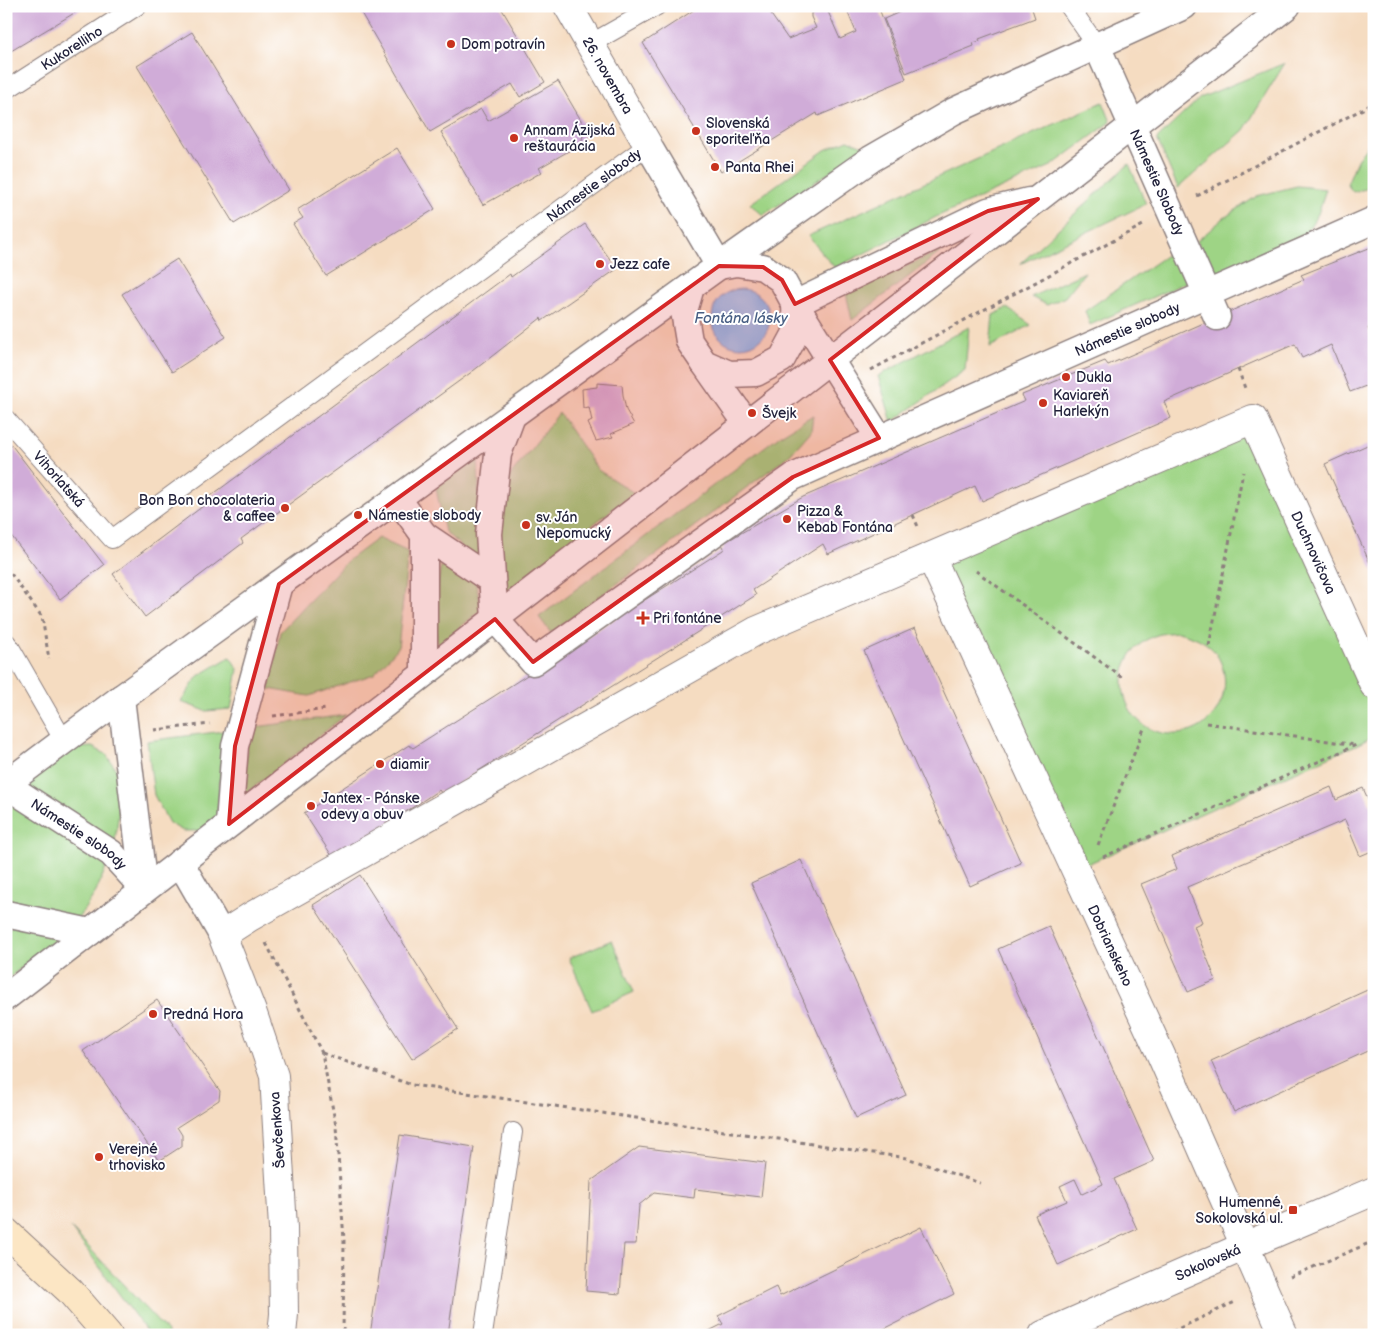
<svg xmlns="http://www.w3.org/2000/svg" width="1380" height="1341" font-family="'Balsamiq Sans',sans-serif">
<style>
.green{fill:#9ed485;stroke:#607b60;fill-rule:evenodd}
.water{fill:#7eb7ef;stroke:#506c95}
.building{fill:#d0acd8}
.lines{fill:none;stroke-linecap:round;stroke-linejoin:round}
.service-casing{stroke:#8c7f7e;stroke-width:20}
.pedestrian-casing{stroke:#8c7f7e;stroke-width:29}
.minor-casing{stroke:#8c7f7e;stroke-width:30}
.secondary-casing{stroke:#8c7f7e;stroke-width:30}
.path{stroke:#8c7f7e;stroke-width:3;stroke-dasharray:4 4;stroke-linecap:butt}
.service{stroke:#fff;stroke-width:18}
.pedestrian{stroke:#fff;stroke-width:26}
.minor{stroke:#fff;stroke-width:28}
.secondary{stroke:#fce6c4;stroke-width:28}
.marked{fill:#d62828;fill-opacity:0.2;stroke:#d62828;stroke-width:4;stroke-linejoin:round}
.poi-dot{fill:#c8321e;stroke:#fff;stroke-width:2}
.labels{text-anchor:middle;stroke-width:4;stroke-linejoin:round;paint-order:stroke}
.poi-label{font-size:14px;fill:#22223b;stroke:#fff;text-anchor:start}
.street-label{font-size:14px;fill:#22223b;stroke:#fff}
.water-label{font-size:15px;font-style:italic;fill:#475e83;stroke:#fff}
</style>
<rect width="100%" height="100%" fill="#fff"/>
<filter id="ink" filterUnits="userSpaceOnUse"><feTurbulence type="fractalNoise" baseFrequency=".02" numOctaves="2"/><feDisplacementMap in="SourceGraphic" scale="10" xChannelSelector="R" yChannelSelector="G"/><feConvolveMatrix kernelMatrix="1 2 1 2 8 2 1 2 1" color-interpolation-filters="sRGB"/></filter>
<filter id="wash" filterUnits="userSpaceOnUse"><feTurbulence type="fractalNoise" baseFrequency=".0096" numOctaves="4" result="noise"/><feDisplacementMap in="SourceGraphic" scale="20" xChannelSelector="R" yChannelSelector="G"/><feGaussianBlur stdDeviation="1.12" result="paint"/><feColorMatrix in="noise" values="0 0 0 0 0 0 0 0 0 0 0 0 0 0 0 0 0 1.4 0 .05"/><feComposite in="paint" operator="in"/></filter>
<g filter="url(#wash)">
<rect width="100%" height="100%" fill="#f5dcc1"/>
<path class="green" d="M1285 63 1244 130 1178 188 1157 139 1200 98Z
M1103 102 1111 122 1051 166 938 216 835 268 808 236Z
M1374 137V187L1353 192 1347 184 1357 160Z
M848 140 868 148 763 215 750 204 825 150Z
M1129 164 1146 204 1020 264Z
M1297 186 1326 189 1318 214 1303 237 1261 260 1212 276 1197 241 1224 218 1257 196Z
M946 248 852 320 846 293Z
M1174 250 1187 282 1090 325 1085 311Z
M1085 272 1065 297 1047 305 1031 297Z
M1007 308 1031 325 990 347 993 315Z
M969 327 965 370 892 422 878 376Z
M559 413 598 470 634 493 503 594 497 537 507 480Z
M813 415 811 431 789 456 551 633 539 617 779 436Z
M1253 419 1374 685V736L1356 745 1076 869 931 557ZM1178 632C1189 635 1200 638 1209 646 1230 664 1229 699 1211 718 1200 730 1185 735 1169 734 1118 730 1105 658 1152 637 1160 633 1169 633 1178 632Z
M478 456 481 564 445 532 436 488Z
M378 538 408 552 398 648 374 674 309 696 269 689 280 632 347 561Z
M441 566 475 580 482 609 438 646 432 613Z
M230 657 238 669 231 709 206 711 181 702 198 676Z
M346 715 244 795 248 728Z
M224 731 217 816 201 831H183L169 823 154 795 147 741Z
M92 747 106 754 120 776 119 811 114 848 21 789 74 748Z
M6 801 109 860 96 892 75 923 16 908 14 902 6 895Z
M12 926 63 935 6 980V931Z
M612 940 634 992 592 1011 569 958Z
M71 1228 170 1335H149Z"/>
<path class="water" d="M712 318a29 29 0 1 1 58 0a29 29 0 1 1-58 0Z"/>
<g id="blocks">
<path class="building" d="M6 6H86L6 54Z
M357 6H500L545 82 520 97 512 84 430 132Z
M700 6H765L788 39 816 28 811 17V13L826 7 840 39 856 32 845 6H878L906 79 818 116 817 113 721 172 643 43Z
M911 6H1031L1035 18 979 39 980 41 973 43 974 46 906 73 884 19 911 7Z
M192 32 289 190 234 224 137 66Z
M558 81 585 127 581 144 539 168 542 172 483 205 441 132 481 109 488 121Z
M397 148 435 209 326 276 293 224 303 218 297 210Z
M585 224 617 269 542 321 541 318 473 371 241 539 243 543 145 617 113 574 211 500 208 498 510 274 511 277Z
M1374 246V326L1368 328 1374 343V383L1350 392 1331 345 1302 358 1295 344 1164 402 1171 418 982 501 975 486 828 554 823 544 753 590 756 595 442 794 439 790 334 859 304 813 409 745 413 748 723 550 724 548 722 544 803 497 1025 401 1022 395 1105 361 1108 365 1304 279 1301 275Z
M177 259 226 337 172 372 122 294Z
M597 383 622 385 623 395 626 410 634 424 611 434 613 437 596 441 588 423 592 421 589 407 583 408 582 389 597 387Z
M6 438 104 565 60 599 6 529Z
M1374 442V572L1325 464Z
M915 628 1021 863 970 886 864 651Z
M1331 787 1336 800 1363 788 1374 813V850L1360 856 1345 820 1187 887 1202 922 1194 926 1216 980 1188 992 1141 884 1177 869 1172 856Z
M801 860 906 1095 856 1118 751 883Z
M360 875 458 1029 412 1059 313 905Z
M1049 926 1154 1161 1114 1179 1137 1229 1058 1265 1035 1215 1067 1201 1060 1186 1075 1179 1082 1194 1103 1184 998 949Z
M1374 987V1048L1234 1112 1211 1061Z
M157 1000 220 1091 219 1100 177 1127 182 1135V1146L159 1161 83 1051Z
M400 1135 474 1147 448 1335H370Z
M639 1147 765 1163 761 1197 695 1189 694 1198 654 1193 639 1205 636 1244H624L620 1294 586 1291 591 1181Z
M921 1227 954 1294 872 1335H701L723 1324 718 1316 776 1287 780 1296Z"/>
</g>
</g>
<g filter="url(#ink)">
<use href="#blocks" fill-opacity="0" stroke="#8c7f7e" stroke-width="1"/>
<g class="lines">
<g class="service-casing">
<g id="service">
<path d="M1069 6 1097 46"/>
<path d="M590 44 657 6"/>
<path id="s1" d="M6 90 137 6"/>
<path id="s2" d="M6 419 112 539 648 145"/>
<path d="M6 642 10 647 64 741"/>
<path d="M483 1335 513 1132"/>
</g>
</g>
<g class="pedestrian-casing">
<g id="pedestrian">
<path id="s3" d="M1097 46 1217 317"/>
<path d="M648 145 719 266 736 263 763 267 782 280 795 304 796 333 782 359 756 373 729 374 704 363 689 341 684 311 691 287"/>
<path d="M704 363 747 424"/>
<path d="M879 438 795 304 988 211 1029 201"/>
<path d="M398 499 424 535V673"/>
<path d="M424 535 491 580"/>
<path d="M495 619 1287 6"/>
<path d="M495 619 489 534 498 454 512 416"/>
<path d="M121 698 144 889"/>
<path d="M6 784 121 698 719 266 871 159 954 111 1184 6"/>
<path id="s4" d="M6 785 111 853 144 889"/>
<path d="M229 824 235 746 279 584"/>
<path d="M180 862 222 935"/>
<path d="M6 914 90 932"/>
<path id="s5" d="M6 997 495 619 533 662 793 477 1374 220"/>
</g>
</g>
<g class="minor-casing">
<g id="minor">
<path id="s6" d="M568 6 648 145"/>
<path id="s7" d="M931 557 1161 1055 1284 1335"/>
<path id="s8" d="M282 1335 284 1314 283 1228 274 1076 253 1014 222 935 250 917 756 631 1253 419 1374 685"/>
<path id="s9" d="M1043 1335 1245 1246 1374 1191"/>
</g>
</g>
<g class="secondary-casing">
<path id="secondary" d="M6 1232 70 1291 108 1335"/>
</g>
<path class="path" d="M1197 196 1374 103
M1238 369 1246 391
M871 370 1143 225
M913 515 919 529
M6 567 42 617 49 659
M976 571 1123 678
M1209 646 1243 472
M273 716 327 709
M1206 723 1356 745
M154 730 210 724
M1098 845 1145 726
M1103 857 1356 745
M266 943 322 1053 336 1126 344 1240 343 1335
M322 1053 412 1085 907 1158 980 1183
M1290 1277 1374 1241
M1165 1335 1237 1301"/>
<use href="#service" class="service"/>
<use href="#pedestrian" class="pedestrian"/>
<use href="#minor" class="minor"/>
<use href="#secondary" class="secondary"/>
</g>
</g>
<path class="marked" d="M1038 199 830 360 879 438 793 477 533 662 495 619 229 824 235 746 279 584 719 266 763 267 782 280 795 304 988 211Z"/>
<g class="poi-dot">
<circle cx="451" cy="44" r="5"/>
<circle cx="696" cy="131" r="5"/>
<circle cx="514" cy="138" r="5"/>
<circle cx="715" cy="167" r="5"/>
<circle cx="600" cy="264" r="5"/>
<circle cx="1066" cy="377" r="5"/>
<circle cx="1043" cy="403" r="5"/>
<circle cx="752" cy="413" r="5"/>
<circle cx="285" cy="508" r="5"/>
<circle cx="358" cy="515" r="5"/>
<circle cx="787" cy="519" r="5"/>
<circle cx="526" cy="525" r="5"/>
<path d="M640.5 610.5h5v5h5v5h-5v5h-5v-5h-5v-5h5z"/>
<circle cx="380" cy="764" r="5"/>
<circle cx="311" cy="806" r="5"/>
<circle cx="153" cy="1014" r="5"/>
<circle cx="99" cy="1157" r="5"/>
<rect x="1288" y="1205" width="10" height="10" rx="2.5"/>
</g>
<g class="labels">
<g class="poi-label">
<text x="461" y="49">Dom potravín</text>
<text x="706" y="128">Slovenská<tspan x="706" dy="16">sporiteľňa</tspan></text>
<text x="524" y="135">Annam Ázijská<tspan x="524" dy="16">reštaurácia</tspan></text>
<text x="725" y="172">Panta Rhei</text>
<text x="610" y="269">Jezz cafe</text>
<text x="1076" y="382">Dukla</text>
<text x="1053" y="400">Kaviareň<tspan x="1053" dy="16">Harlekýn</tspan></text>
<text x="762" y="418">Švejk</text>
<text x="275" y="505" text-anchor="end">Bon Bon chocolateria<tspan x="275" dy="16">&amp; caffee</tspan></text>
<text x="797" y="516">Pizza &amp;<tspan x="797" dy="16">Kebab Fontána</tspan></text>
<text x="368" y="520">Námestie slobody</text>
<text x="536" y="522">sv. Ján<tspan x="536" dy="16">Nepomucký</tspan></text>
<text x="653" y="623">Pri fontáne</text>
<text x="390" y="769">diamir</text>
<text x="321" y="803">Jantex - Pánske<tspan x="321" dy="16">odevy a obuv</tspan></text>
<text x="163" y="1019">Predná Hora</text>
<text x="109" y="1154">Verejné<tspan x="109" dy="16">trhovisko</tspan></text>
<text x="1283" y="1207" text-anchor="end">Humenné,<tspan x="1283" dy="16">Sokolovská ul.</tspan></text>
</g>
<g class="street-label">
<text dy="5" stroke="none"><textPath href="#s1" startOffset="78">Kukorelliho</textPath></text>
<text dy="5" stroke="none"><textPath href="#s6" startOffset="80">26. novembra</textPath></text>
<text dy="5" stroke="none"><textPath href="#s3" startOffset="149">Námestie Slobody</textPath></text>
<text dy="5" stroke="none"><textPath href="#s2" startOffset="758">Námestie slobody</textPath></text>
<text dy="5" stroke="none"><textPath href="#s5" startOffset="1360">Námestie slobody</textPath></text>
<text dy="5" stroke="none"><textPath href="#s2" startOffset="80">Vihorlatská</textPath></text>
<text dy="5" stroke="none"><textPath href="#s8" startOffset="1711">Duchnovičova</textPath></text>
<text dy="5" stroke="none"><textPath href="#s4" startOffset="88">Námestie slobody</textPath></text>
<text dy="5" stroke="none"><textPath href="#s7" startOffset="428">Dobrianskeho</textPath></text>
<text transform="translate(277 1130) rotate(-94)" y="5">Ševčenkova</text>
<text dy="5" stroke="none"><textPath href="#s9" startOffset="180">Sokolovská</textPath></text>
</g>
<g class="water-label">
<text x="741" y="323">Fontána lásky</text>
</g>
</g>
<rect width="1380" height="1341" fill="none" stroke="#fff" stroke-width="25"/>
</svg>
